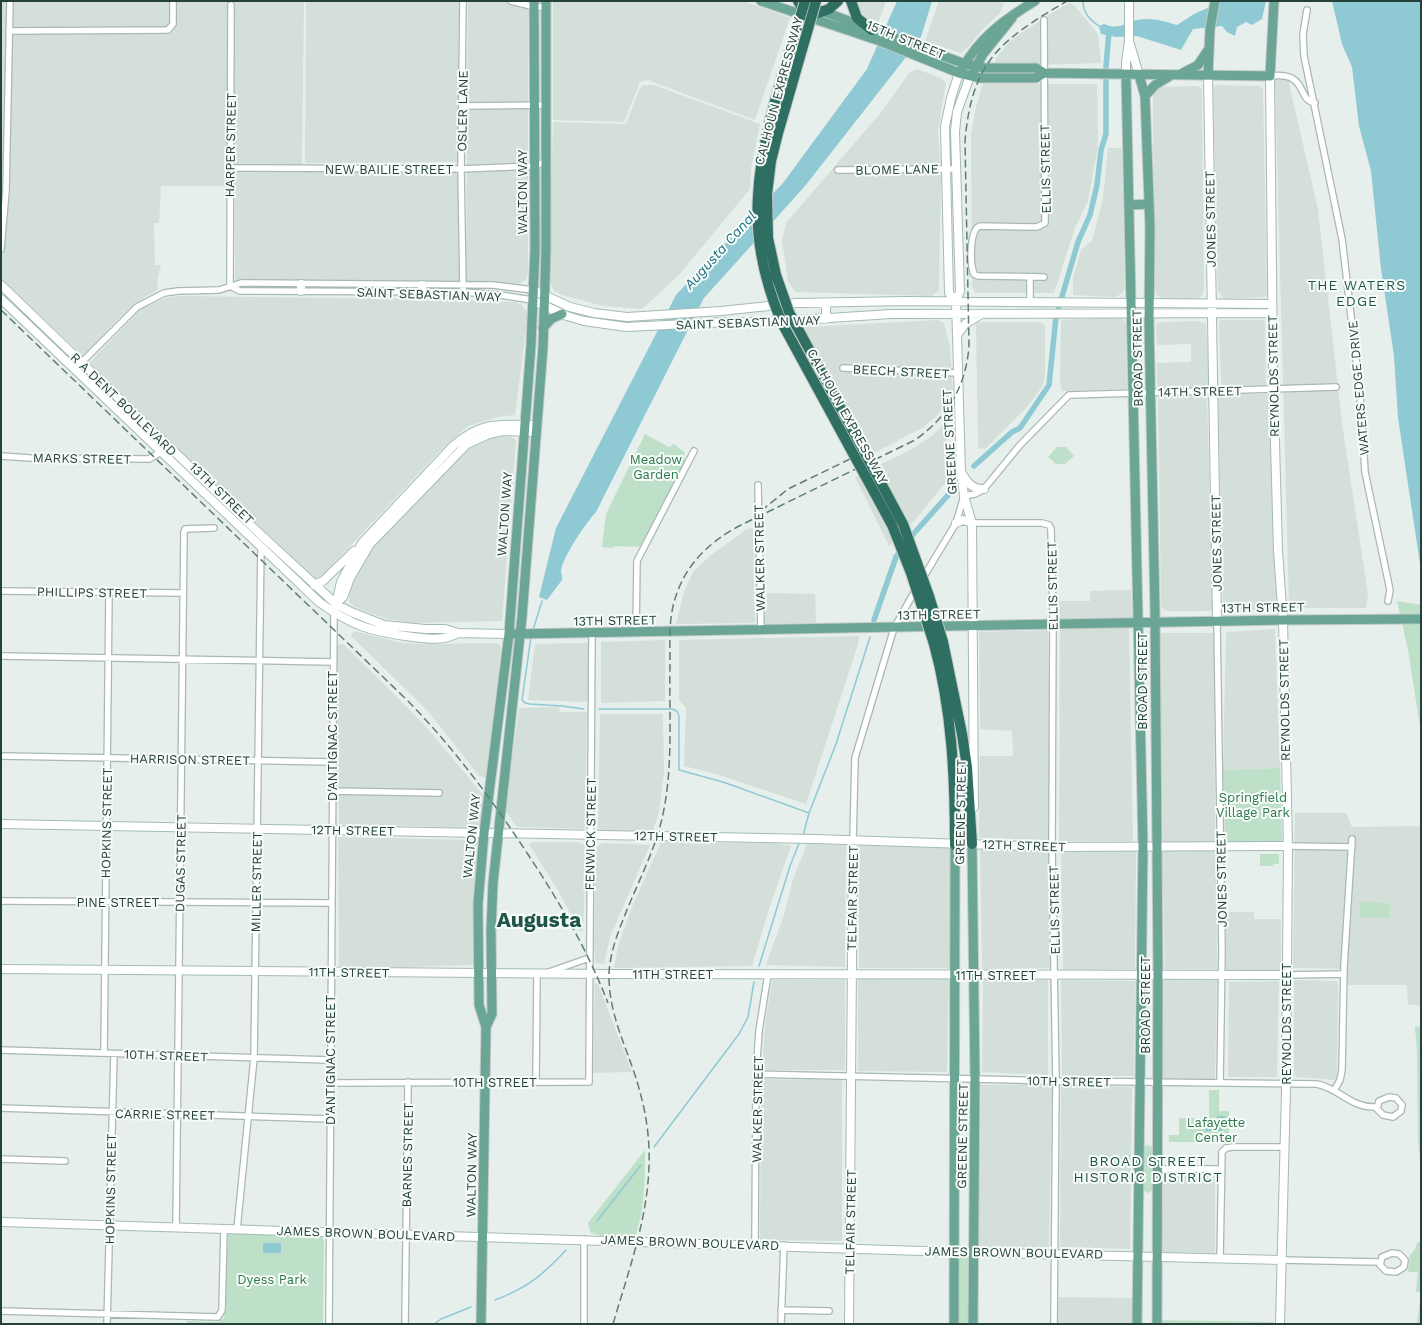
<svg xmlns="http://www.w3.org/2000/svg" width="1422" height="1325" font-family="'Work Sans',sans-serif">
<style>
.built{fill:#d4dfda}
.green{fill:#bfe0c8}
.water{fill:#8ec9d4}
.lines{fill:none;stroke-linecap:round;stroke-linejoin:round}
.stream{stroke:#8ec9d4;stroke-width:1.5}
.canal{stroke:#8ec9d4;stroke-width:5.5}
.street-casing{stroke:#a8b8b2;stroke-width:8}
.secondary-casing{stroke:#a4bbb3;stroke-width:10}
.primary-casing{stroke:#c2cac8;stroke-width:11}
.highway-casing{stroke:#c2cac8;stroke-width:12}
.street{stroke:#fff;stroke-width:5.5}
.secondary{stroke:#fff;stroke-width:8}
.primary{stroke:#6aa596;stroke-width:9}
.highway{stroke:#2f6f62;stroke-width:10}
.rail{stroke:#5f7d75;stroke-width:1.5;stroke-dasharray:8 4;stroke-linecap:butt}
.highway-bridge-casing{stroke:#c2cac8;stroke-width:12;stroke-linecap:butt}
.highway-bridge{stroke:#2f6f62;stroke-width:10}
.labels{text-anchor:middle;stroke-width:4;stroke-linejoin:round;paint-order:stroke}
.street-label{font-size:13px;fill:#24423a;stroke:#f7fbf9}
.park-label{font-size:13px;fill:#2d7a4b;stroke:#f7fbf9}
.water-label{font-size:14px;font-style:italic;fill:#1c6f80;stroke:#f7fbf9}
.neighbourhood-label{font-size:14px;letter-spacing:1px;fill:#1f5548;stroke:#f7fbf9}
.town-label{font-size:21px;font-weight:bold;fill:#1f5548;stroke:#f7fbf9}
</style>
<rect width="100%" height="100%" fill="#e6efeb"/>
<path class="built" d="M1 1H304L302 165 464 166 465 283 235 280V186H161L159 223H154L155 265H161L157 281 158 289 135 304 121 316 83 356 1 279Z
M306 1H459L458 162 305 163Z
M468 1H528V272L526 279 519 284 466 282Z
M553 1H743L790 18 755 120 648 80 640 82 624 122 553 120Z
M855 1H886L878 23 864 16Z
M939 1H995L1004 4 1000 13 983 29 969 46 961 53 925 41Z
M1070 3 1075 6 1098 34 1101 63 1037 65 995 64 996 58 1013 38 1065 5Z
M917 69 941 78 946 83 938 130 941 180 939 290 932 296 795 292 788 281 782 240 786 223 883 110 910 72Z
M1275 79H1288L1318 209 1342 423 1368 594 1366 608H1289Z
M983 84H1097L1098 146 1088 201 1075 228 1054 293H975L972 286 971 134 976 107Z
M643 85H654L760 124 751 168 750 189 678 276 642 309 603 306 562 295 554 291 549 280 553 122 626 124 639 90Z
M1216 85 1260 86 1263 90 1267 294 1265 297 1225 299 1218 291 1213 90Z
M1198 86 1202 89 1204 291 1202 296 1196 299 1163 298 1157 296 1154 289 1153 94 1156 88 1160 87Z
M1108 148H1122L1125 288 1122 293 1116 297 1073 295V277L1081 250 1092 241 1103 198Z
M180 296 429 299 516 302 522 305 527 312V322L515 415 498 417 468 426 442 449 318 580 314 579 89 363 141 309 166 298Z
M1119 317 1124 320 1126 325 1127 389 1062 391 1060 381 1061 320Z
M938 320 944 323 950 347 953 394 938 415 922 428 874 453 842 404 804 327Z
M1221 320H1263L1265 321 1266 385 1223 386 1221 382 1219 322Z
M1197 321 1206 324 1210 387 1159 388 1157 385V363L1191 362V344L1157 345 1156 328 1157 324 1161 322Z
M976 322H1040L1045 325V376L1042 387 1027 407 985 449 978 448Z
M1207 394 1213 611H1167L1161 608 1158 395Z
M1218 394H1270L1277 610 1223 611Z
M947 421 948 479 917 518 889 546 855 477 908 451 932 436Z
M502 436 511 437 516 440 502 621 413 623 387 619 354 607 349 602V596L352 582 364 559 375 544 466 452 476 444 490 438Z
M753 528 755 623 676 624 684 592 693 572 711 555 747 529Z
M1131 590 1132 618 1058 619V601H1090V591Z
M767 593 815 594 816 623 764 624Z
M1129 626 1133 841H1059L1060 630Z
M1275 629 1280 768 1223 770 1226 632Z
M1048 630 1050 840 979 838 980 756H1013L1012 731 980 729 979 632Z
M354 631 398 642 420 644 495 643 500 645 501 649 487 778 479 776 428 711 351 636Z
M1159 633H1214L1215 843 1163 842Z
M859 636V641L806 804 716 774 684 766 686 708 679 699V640Z
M665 640V701L601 703V642Z
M588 643V702L528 700 535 644Z
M340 644H343L391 691 428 729 484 796 481 826 478 828 339 824 337 647Z
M559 707 560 712H587L585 825 584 829 517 827 505 810 519 708Z
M600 714H663L664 773 659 812 653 831H598Z
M1295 813H1346L1352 827 1421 826V1005H1408L1407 985H1347V969L1293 968Z
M338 837 475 840 478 843 473 965 345 969 339 966Z
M532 842H576L584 844 586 850 583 932 579 930 560 894 529 844Z
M661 842 774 843 791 846 769 909 752 966 614 968 618 946 632 907Z
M602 843 650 845 610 937 604 964 596 963 594 946 596 848Z
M807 844 846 845 845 967 766 965 784 915 793 879Z
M859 845 951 848V968H859Z
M980 847 1049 849 1050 968 982 969Z
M1162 850H1216L1217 969H1165Z
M1061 851H1136L1135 969 1063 970Z
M1226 912H1254V919H1281V971L1226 970Z
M858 977 949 978 947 1072 858 1071Z
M1164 978 1217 980 1215 1080 1163 1079Z
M772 980H845V1070H762L765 1025Z
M983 980H1048V1075L982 1072Z
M1061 980 1135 981 1134 1076H1062Z
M1294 980 1336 981 1338 983 1337 1077 1335 1080 1296 1077 1294 1074Z
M1279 981 1277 1077H1228L1229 982Z
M595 983 598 984 632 1072 593 1073Z
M761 1079 842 1080V1241L760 1240Z
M1052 1084 1049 1247H978L981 1085Z
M1061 1085 1132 1087 1130 1249 1060 1247Z
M1163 1173 1215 1174V1253L1163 1252Z
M1058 1297 1133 1298 1132 1324H1057Z"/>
<path class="green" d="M645 434 669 447 674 444 684 452 685 461 640 547C631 546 624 547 616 546L612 548 602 547 606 514Z
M1057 447H1066L1074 456 1065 464H1056L1048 457Z
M1397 601 1421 605V733L1408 650Z
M1280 768 1282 840 1279 843H1228L1225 839 1223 770Z
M1260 854H1279V864H1273V866H1260Z
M1360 901 1391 904 1389 918 1360 917Z
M1421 1026V1170L1418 1140 1417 1051 1415 1027Z
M1209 1090H1219V1111H1229V1142H1169V1135H1179V1118H1209Z
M1147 1145 1153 1147V1190L1148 1193 1142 1190 1144 1147Z
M645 1150C645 1179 645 1210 635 1237H606L591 1233 588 1223Z
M228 1233 322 1237 324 1241 323 1324H187V1321L218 1322 224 1318Z
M1421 1241V1324H1417L1421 1292H1416L1418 1272H1408L1410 1255 1414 1251 1417 1243Z
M955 1252H973V1324H954Z
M1162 1320 1274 1322V1324H1162Z"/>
<path class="water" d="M897 1H932L921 37 910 52 805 186 704 298 596 512C586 523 563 556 561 571 561 574 563 577 562 580L547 600 539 597 556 528 676 295 783 183 867 69Z
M1223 1H1266L1262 19 1252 25 1246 22 1237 27 1235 36 1227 32 1222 26 1193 29 1181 50 1137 36 1116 37 1101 34 1099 26 1104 24C1119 30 1122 24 1137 20 1151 17 1164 21 1177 25L1194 14Z
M1332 1H1421V570L1398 418 1394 356 1381 269 1371 171 1359 126 1352 67 1342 44Z
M1217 1116H1225V1122H1222V1136H1219V1131H1205V1121H1209V1127H1217Z
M263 1243H281V1253H263Z"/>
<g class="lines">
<path class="stream" d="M1083 1C1083 13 1090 20 1099 26
M533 630 542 601
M531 637 522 700 525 703 530 704 562 706 584 709
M599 709H672L677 711 679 716V770L723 782 809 813
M803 836 809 813 836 744 870 637
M759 966 790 866 800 841
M654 1147 739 1034 748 1017 754 982
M597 1221 641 1165
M495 1300C527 1288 543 1275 566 1250
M434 1324 441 1319 471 1307"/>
<path class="canal" d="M974 466 1012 432 1020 428 1049 385 1056 317 1078 242 1090 215 1097 185 1101 150 1106 134V66L1109 32 1112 33
M908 540 950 493
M874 620 896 557 902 549"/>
<g class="street-casing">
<path id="street" d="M511 1 535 7H547
M1307 10 1303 34 1304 56 1342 239 1360 393 1365 472 1390 590 1388 601
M9 31 168 30 173 24V1
M1270 76C1310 72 1295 99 1315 103
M462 106 546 105
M229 168 461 169 535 166 547 161
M838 170 956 169
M1 249 6 191 10 1
M1030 277V302
M1044 277 978 276 974 274C970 264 969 230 980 226L1037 227 1045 223 1044 20
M230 286 240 291 463 292 500 295 532 300
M230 286 231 5
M463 288 461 169 463 1
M79 365 137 307 164 293 178 291 219 290 241 283 493 285 533 290
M843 368 959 373
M1 456 30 458 149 459 161 452
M758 485 761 630
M972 523H1042L1049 525 1051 529 1053 614 1052 847 1056 1081 1054 1324
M923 578 956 523 964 496 975 494 984 489 1020 445 1069 395 1336 387
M1 591 183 593
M1217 621 1222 951 1220 1083
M636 633 637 561 694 451
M1 656 333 662
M1 756 332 762
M332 791 439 793
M853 841 855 758 894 628 916 589
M1288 846 1352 847
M1 901 331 903
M549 972 589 958
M1287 975 1344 974
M1 1050 330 1060
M104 1053 109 593
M756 1074 1056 1081 1317 1084C1341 1089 1350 1108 1376 1107
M536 1082 537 973
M330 1083 589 1082 592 634
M1335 1089 1340 1080 1342 1070 1344 966 1352 839
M1389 1097 1396 1098 1402 1105 1401 1111 1393 1117 1383 1115 1377 1109 1379 1101Z
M1 1108 330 1119
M1 1159 65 1161
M1158 1169H1221
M176 1227 184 532 185 529 214 528
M237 1229 254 1058 261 546
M755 1244 756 1074 759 1031 768 974
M1392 1253 1399 1254 1405 1260 1404 1267 1396 1272 1386 1271 1380 1265 1382 1257Z
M1220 1258 1222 1152 1226 1148 1233 1147H1285
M1281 1260 1379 1262
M781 1310 829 1311
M1 1311 218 1317 222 1310 224 1229
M107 1324 114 1054
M329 1324 334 613
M405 1324 408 1082
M584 1324V1239
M781 1324 784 1245"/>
</g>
<g class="secondary-casing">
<path id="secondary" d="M1130 44 1139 75
M1126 75V62L1129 41V1
M1208 75 1217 621
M970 76 957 112 955 132 960 291 956 302 961 471 964 496 972 523 974 807
M1270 76 1273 370 1278 551 1283 620 1288 846 1286 1090 1280 1324
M301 284V291
M1 285 261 535 336 604 351 612 384 625 425 629H445L458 633 509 634
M533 290 570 307 594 313 627 317 721 311 796 303 905 301 1272 304
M422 292V285
M1 299 319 602C352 626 372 632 413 637 428 639 444 641 458 633
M532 300 567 316 584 321 626 327 727 322H767L891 314 1272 313
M956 302 949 293 945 126 951 98 959 73
M826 303V319
M957 335 965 324 980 315
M963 475C968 484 973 489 984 489
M956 523 963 520 972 523
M314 585 323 581 354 551
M336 604 343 597 350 578 370 544 467 444 489 434 503 431 536 432
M335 608 341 582 362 543 453 446C483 420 500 425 537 425
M1 824 815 839 1052 847 1288 846
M1 969 609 974 1287 975
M1 1222 955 1252 1281 1260
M849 1324 853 841"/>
</g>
<g class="primary-casing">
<path id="primary" d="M761 1 880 41 959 73 980 78H1036L1044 73
M819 10 965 64 985 68H1036L1044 73 1270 76 1274 1
M962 69C979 38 1005 19 1035 1
M974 70 983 54 1012 18
M1181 74 1198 65 1208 50
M1126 75 1143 846 1137 1324
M1139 75 1145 96 1150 228 1149 323 1155 612 1158 967 1157 1324
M1208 75 1210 29 1215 1
M1145 96 1155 85 1170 76
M1130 205 1149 204
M543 328 551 319 562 314
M514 634 1283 620 1421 619
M972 844 975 1078 973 1324
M486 1027 492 1014 491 931 493 883 522 617 543 347 546 249V1
M481 1324 486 1027 479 1005 478 904 484 833 509 634 531 345 535 249 534 1
M954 1324 955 845"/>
</g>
<g class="highway-casing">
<path id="highway" d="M798 1 807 17 829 9 838 1
M851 1 857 18 872 30
M943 642 962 734 967 767 972 844
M934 644C952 710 955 777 955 845"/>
</g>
<use href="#street" class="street"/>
<use href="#secondary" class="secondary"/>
<use href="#primary" class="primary"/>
<use href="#highway" class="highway"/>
<path class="rail" d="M1 310 407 700C453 747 491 798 527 853 559 901 587 949 608 1003
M761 511 788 489 850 459
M613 1324C636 1246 663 1178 641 1096 631 1054 608 1018 609 973 610 955 616 937 623 920 637 883 657 848 664 809 673 762 669 712 670 665 670 641 668 616 677 593 688 562 710 542 739 526L915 440C948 417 966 386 969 346L965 141C972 60 1001 40 1067 1"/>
<g class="highway-bridge-casing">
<path id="highway-bridge" d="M805 1C787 62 761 133 758 196 755 240 765 283 782 323L892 525 911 573 934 644
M816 1 778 133 771 161 767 194 768 238 776 275 789 312 903 524 929 596 943 642"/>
</g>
<use href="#highway-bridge" class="highway-bridge"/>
</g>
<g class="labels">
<g class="street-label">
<text transform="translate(906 39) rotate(22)" y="5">15TH STREET</text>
<text transform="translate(778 91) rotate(-75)" y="5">CALHOUN EXPRESSWAY</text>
<text transform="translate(462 111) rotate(-89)" y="5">OSLER LANE</text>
<text transform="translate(230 145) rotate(-89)" y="5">HARPER STREET</text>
<text x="389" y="174">NEW BAILIE STREET</text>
<text transform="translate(897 169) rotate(-1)" y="5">BLOME LANE</text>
<text transform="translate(1045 169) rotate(-91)" y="5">ELLIS STREET</text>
<text transform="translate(522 192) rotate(-90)" y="5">WALTON WAY</text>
<text transform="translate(1210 219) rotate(-91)" y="5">JONES STREET</text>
<text transform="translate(429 294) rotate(2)" y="5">SAINT SEBASTIAN WAY</text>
<text transform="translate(748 322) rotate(-2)" y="5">SAINT SEBASTIAN WAY</text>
<text transform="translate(1137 358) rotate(-91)" y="5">BROAD STREET</text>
<text transform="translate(901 371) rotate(3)" y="5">BEECH STREET</text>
<text transform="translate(1273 376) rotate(-91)" y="5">REYNOLDS STREET</text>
<text transform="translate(1358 388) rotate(-95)" y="5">WATERS EDGE DRIVE</text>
<text transform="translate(1200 391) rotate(-1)" y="5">14TH STREET</text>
<text transform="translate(124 404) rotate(44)" y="5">R A DENT BOULEVARD</text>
<text transform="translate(848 416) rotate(61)" y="5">CALHOUN EXPRESSWAY</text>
<text transform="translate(949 442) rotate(-93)" y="5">GREENE STREET</text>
<text transform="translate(82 458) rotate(1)" y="5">MARKS STREET</text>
<text transform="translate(222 493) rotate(44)" y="5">13TH STREET</text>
<text transform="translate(504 514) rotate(-86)" y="5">WALTON WAY</text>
<text transform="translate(1216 543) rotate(-91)" y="5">JONES STREET</text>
<text transform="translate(759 558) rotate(-91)" y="5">WALKER STREET</text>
<text transform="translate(1052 586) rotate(-91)" y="5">ELLIS STREET</text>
<text transform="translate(92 592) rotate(1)" y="5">PHILLIPS STREET</text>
<text transform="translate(1263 607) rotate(-1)" y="5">13TH STREET</text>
<text transform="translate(939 614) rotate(-1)" y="5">13TH STREET</text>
<text transform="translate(615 620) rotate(-1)" y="5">13TH STREET</text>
<text transform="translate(1142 681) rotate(-90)" y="5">BROAD STREET</text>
<text transform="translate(1284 700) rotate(-91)" y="5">REYNOLDS STREET</text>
<text transform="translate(332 736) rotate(-90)" y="5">D'ANTIGNAC STREET</text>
<text transform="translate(190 759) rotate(1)" y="5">HARRISON STREET</text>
<text transform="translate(960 812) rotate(-89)" y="5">GREENE STREET</text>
<text transform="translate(106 823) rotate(-89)" y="5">HOPKINS STREET</text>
<text transform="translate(353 830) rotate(1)" y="5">12TH STREET</text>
<text transform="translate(590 834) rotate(-89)" y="5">FENWICK STREET</text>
<text transform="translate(471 836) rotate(-84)" y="5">WALTON WAY</text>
<text transform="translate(676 836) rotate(1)" y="5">12TH STREET</text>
<text transform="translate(1024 845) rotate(2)" y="5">12TH STREET</text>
<text transform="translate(180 863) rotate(-89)" y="5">DUGAS STREET</text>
<text transform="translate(1221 879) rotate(-91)" y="5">JONES STREET</text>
<text transform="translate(256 882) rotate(-89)" y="5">MILLER STREET</text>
<text transform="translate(852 898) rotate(-89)" y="5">TELFAIR STREET</text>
<text x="118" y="907">PINE STREET</text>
<text transform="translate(1054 910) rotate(-91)" y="5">ELLIS STREET</text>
<text transform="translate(349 972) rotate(1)" y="5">11TH STREET</text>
<text x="673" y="979">11TH STREET</text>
<text x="996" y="980">11TH STREET</text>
<text transform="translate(1145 1005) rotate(-90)" y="5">BROAD STREET</text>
<text transform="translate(1286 1024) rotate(-90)" y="5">REYNOLDS STREET</text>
<text transform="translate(166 1055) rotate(2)" y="5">10TH STREET</text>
<text transform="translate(330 1060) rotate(-90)" y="5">D'ANTIGNAC STREET</text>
<text transform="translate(1069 1081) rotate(1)" y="5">10TH STREET</text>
<text x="495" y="1087">10TH STREET</text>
<text transform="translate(757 1109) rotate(-89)" y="5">WALKER STREET</text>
<text transform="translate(165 1114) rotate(1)" y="5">CARRIE STREET</text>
<text transform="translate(962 1136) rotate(-89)" y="5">GREENE STREET</text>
<text transform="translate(407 1155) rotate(-89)" y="5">BARNES STREET</text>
<text transform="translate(471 1175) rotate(-89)" y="5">WALTON WAY</text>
<text transform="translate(110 1189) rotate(-89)" y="5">HOPKINS STREET</text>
<text transform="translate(850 1222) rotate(-89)" y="5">TELFAIR STREET</text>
<text transform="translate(366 1233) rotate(2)" y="5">JAMES BROWN BOULEVARD</text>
<text transform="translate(690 1242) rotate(2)" y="5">JAMES BROWN BOULEVARD</text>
<text transform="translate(1014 1252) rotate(1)" y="5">JAMES BROWN BOULEVARD</text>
</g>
<g class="park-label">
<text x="656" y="464">Meadow<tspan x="656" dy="15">Garden</tspan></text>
<text x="1253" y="802">Springfield<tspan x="1253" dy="15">Village Park</tspan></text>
<text x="1216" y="1127">Lafayette<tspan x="1216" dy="15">Center</tspan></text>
<text x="272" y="1284">Dyess Park</text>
</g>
<g class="water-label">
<text transform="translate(720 250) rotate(-48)" y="5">Augusta Canal</text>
</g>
<g class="neighbourhood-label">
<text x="1357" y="290">THE WATERS<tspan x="1357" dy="16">EDGE</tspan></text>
<text x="1148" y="1166">BROAD STREET<tspan x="1148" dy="16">HISTORIC DISTRICT</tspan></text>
</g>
<g class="town-label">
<text x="539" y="927">Augusta</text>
</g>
</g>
<rect width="1422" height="1325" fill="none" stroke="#24423a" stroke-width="4"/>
</svg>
